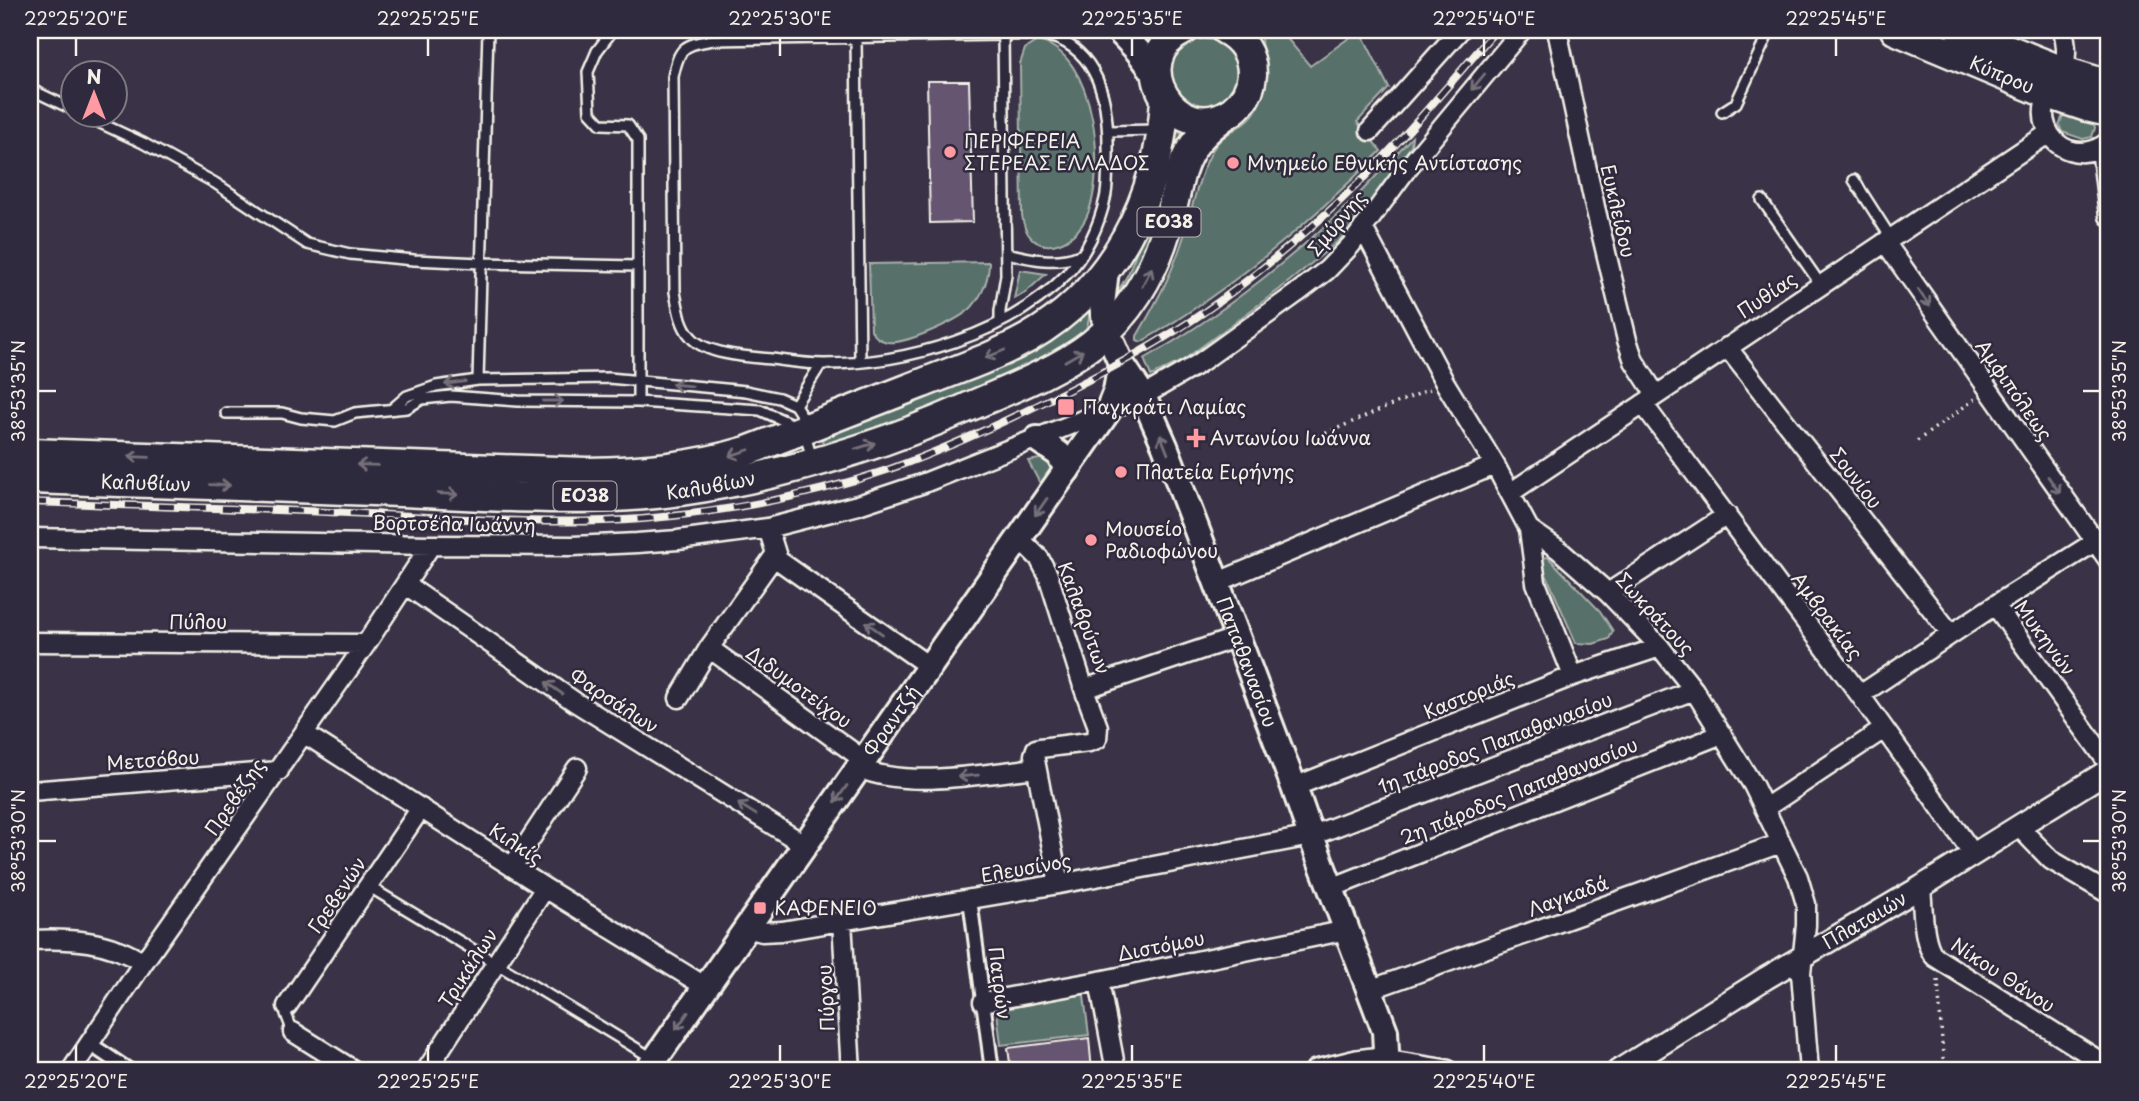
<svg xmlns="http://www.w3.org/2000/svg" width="2139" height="1101" font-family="'Playpen Sans',sans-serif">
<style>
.green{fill:#596f6a;stroke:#a6b0a9;stroke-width:2}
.building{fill:#65546f;stroke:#f4f1e8;stroke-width:2}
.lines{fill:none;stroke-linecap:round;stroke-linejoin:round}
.service-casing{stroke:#f4f1e8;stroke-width:14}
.pedestrian-casing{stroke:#f4f1e8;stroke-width:18}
.minor-casing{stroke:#f4f1e8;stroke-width:23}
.tertiary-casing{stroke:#f4f1e8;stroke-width:26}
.secondary-casing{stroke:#f4f1e8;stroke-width:30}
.primary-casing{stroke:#f4f1e8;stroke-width:33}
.path{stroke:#f4f1e8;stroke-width:3.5;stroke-dasharray:2 5;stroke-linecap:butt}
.service{stroke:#2f2a3d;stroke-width:9}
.pedestrian{stroke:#2f2a3d;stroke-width:12}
.minor{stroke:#2f2a3d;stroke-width:18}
.tertiary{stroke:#2f2a3d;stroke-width:21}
.secondary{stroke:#2f2a3d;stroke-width:24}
.primary{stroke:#2f2a3d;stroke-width:28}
.rail-casing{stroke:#f4f1e8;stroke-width:8}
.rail{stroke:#2f2a3d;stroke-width:5;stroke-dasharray:16;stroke-linecap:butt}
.oneway{stroke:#747079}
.ticks{fill:none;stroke:#f4f1e8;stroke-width:2.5}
.poi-dot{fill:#ff9aa2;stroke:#2f2a3d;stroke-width:2.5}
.labels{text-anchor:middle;stroke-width:5;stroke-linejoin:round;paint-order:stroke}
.shield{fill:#2f2a3d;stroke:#b9b5b5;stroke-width:2}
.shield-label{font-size:18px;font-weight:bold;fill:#f4f1e8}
.street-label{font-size:19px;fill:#f4f1e8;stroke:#2f2a3d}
.poi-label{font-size:19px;fill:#f4f1e8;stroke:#2f2a3d;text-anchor:start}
.neatline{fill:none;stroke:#f4f1e8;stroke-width:2.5}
.ticks-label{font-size:18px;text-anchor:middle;fill:#f4f1e8}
</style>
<rect width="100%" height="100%" fill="#3a3247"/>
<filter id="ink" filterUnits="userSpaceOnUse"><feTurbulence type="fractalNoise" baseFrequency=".0143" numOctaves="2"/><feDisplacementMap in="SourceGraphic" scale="14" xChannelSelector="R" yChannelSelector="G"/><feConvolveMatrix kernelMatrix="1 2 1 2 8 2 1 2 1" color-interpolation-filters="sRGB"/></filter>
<g filter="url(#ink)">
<path class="green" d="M1261 30H1280L1310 66 1360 30 1389 88 1357 122 1381 151C1309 224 1229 291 1141 342L1137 340V336C1155 305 1172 274 1183 239 1192 212 1196 182 1209 157 1212 150 1218 141 1225 136 1239 126 1253 121 1259 104 1269 80 1260 55 1261 30Z
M1170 73a34 34 0 1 1 68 0a34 34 0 1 1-68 0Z
M1037 41C1097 51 1108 177 1085 220 1068 251 1027 258 1022 215L1020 64 1025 49Z
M2064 113 2093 120 2095 128 2092 137 2083 139 2062 132 2059 125Z
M1170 128 1188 137 1159 187 1149 238 1143 257 1114 309 1110 305 1128 274 1143 235 1153 185Z
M1412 137 1411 146 1353 227 1335 244 1280 289 1182 361 1151 376 1144 359C1220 316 1290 260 1353 200 1373 180 1392 158 1412 137Z
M989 262C989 279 983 294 972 307 960 320 905 345 887 342 879 340 875 337 871 330L869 264Z
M1020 270 1046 274 1025 293 1014 299Z
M1089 305C1090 322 1088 330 1076 342L964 399 833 444H824L822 442 823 438 1006 365 1057 337 1070 328Z
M1046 458 1058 465 1044 491 1028 461Z
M1548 557 1600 611 1613 631 1609 639 1593 644 1576 643 1545 572 1543 558Z
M1083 988 1089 1035 1001 1045 996 1004Z"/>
<path class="building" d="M927 81H969L973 222 930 223Z
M1089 1038 1092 1071H1011L1008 1048Z"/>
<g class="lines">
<g class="service-casing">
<path id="service" d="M613 30 597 51 588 72 590 112 601 124 628 125 638 140V402
M1003 35C1023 35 1048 32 1066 43 1107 67 1109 120 1108 162 1107 174 1108 187 1105 199 1099 226 1086 254 1067 274 1008 335 906 364 824 364 806 364 788 361 771 359 749 357 706 355 691 337 680 325 678 307 675 292L673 77C679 47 684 44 714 40Z
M856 39 860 362
M30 89 74 110
M1722 112 1736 103 1770 30
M85 116 143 143 215 183 307 244 350 254 414 260 481 263 638 266
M1108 131 1157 130
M1854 180 1891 238
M1762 200 1821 285
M1007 253C1031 259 1057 265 1080 255
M1000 322V311L1006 275 1003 35
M478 380 488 30
M795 405 821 364
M392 409 407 396 436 386 478 380 609 378 746 391 779 398 795 405 802 416 803 429 813 461
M226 413H282L301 418 335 421 355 413 407 408 422 399 451 396 518 401 638 402 760 410 796 426
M368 886 654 1059
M287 1006 286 1014 293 1032"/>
</g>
<g class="pedestrian-casing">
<path id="pedestrian" d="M970 899 992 1071
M90 1044 130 1071"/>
</g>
<g class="minor-casing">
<path id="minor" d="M1557 30 1595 207 1627 340 1634 361 1656 395
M2063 30C2066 42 2068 54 2064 67 2061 78 2052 86 2048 96 2038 116 2047 142 2069 150 2084 155 2097 151 2109 141
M1370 131 1460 30
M2101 148 2109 216
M1363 228 1445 383 1495 465 1529 529 1558 549 1608 593 1660 647 1694 690 1753 785 1798 877 1806 904V925L1801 973 1809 1071
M1885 242 2109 561
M1727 347 1951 634
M1643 404 1860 695 1974 855
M1510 493 2049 133
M768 528 778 560 930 667
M1529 529 1536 583 1573 676
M30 538 431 545 573 546 637 543 678 540 768 528 858 505 924 483 1143 396 1198 364 1297 293 1327 270 1351 245 1406 170 1522 30
M1019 538 1039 558 1048 575 1084 689 1238 637
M1218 582 1495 465
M406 585 575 702 805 845
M1608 593 1727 515
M1995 605 2109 764
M30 642 366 644
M709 648 864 760
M1860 695 1995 605 2109 533
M679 698 709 648 775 555
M305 734 545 888 706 987
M859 768C907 789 984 774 1036 768
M1294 787 1573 676 1660 647
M30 791 279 771
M1765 808 1884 729
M2019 827 2051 860 2109 894
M512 867 577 768
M1059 884 1034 755 1036 749 1040 748 1089 742 1097 739 1098 727 1084 689
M1921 887C1923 906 1922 944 1935 957L2109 1067
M1331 888 1722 734
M842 921 851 1071
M747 928 762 932 782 931 1059 884 1311 836 1694 690
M30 940C69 938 110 940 143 963
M1099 981 1116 1071
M1369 990 1781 843
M983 1002 1099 981 1347 930
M287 1006 421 808
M293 1032 355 1071
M71 1071 143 963 366 644 431 545
M426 1071 545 888"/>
</g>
<g class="tertiary-casing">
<g id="tertiary">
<path d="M1316 1071 1357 1061 1373 1059 1447 1071"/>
<path id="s1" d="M1618 1071 1766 978 1921 887 2109 770"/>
</g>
</g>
<g class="secondary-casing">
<g id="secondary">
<path d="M1118 30 1138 51 1157 76"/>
<path id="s2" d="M1106 270 1102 305 1107 331 1121 363 1143 396 1165 446 1294 787 1311 836 1385 1031 1386 1051 1382 1071"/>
<path d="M1037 439 1059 454 1067 470"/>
<path id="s3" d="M647 1071 1108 411 1116 391 1121 363"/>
</g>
</g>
<g class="primary-casing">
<g id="primary">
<path d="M1184 30C1122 59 1177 150 1232 111 1244 102 1251 89 1252 74 1252 54 1242 39 1225 30"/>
<path id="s4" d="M1895 30 2048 94 2087 107 2109 112"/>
<path d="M1960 30 2063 71 2109 85"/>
<path d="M30 453 587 472C641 471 694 467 747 451 805 429 863 406 920 384 956 370 994 357 1028 338 1114 289 1159 197 1165 100"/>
<path id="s5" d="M30 479C153 483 277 487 400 492 492 496 590 504 681 491 777 477 875 448 964 409 1005 391 1056 372 1092 344 1128 316 1153 274 1166 231 1184 174 1173 153 1227 114"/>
</g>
</g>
<path class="path" d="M1319 436 1430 389
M1917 441 1975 399
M1938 980 1944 1071"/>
<use href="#service" class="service"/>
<use href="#pedestrian" class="pedestrian"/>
<use href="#minor" class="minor"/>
<use href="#tertiary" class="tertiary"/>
<use href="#secondary" class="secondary"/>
<use href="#primary" class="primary"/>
<g class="rail-casing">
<path id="rail" d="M30 502C136 506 242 508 348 513 446 517 544 526 642 519 725 512 811 496 890 469 941 451 991 428 1040 404 1081 384 1123 363 1162 339 1218 306 1270 264 1318 221 1384 163 1440 95 1496 30"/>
</g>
<use href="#rail" class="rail"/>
</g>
<defs><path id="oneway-shaft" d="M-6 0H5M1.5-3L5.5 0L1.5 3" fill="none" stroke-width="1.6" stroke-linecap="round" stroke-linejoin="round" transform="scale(1.75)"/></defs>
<g class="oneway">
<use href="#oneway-shaft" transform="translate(1478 82) rotate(130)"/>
<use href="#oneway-shaft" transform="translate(1147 277) rotate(-62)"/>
<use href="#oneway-shaft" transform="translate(1924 298) rotate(55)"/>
<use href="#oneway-shaft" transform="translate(995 354) rotate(158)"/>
<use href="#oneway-shaft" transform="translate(1074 356) rotate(-30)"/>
<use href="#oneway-shaft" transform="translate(455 383) rotate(172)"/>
<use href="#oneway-shaft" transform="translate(682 385) rotate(-174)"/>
<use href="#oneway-shaft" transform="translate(553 401)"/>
<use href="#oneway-shaft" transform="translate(1164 444) rotate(-112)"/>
<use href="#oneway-shaft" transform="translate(865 446) rotate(-17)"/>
<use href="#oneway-shaft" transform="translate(739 453) rotate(162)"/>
<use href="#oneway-shaft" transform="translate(139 457) rotate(-178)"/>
<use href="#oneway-shaft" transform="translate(367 465) rotate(-178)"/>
<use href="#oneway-shaft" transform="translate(220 485) rotate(2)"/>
<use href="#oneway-shaft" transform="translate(2054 485) rotate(55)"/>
<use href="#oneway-shaft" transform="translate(448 494) rotate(2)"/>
<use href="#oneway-shaft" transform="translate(1041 507) rotate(125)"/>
<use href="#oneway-shaft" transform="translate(874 628) rotate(-145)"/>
<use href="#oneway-shaft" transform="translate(554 688) rotate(-145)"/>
<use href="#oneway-shaft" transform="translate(968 776) rotate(175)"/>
<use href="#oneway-shaft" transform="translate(841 794) rotate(125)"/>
<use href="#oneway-shaft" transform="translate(747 809) rotate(-148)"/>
<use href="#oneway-shaft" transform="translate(682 1021) rotate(125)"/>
</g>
</g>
<path class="ticks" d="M76 38V56M428 38V56M780 38V56M1132 38V56M1484 38V56M1836 38V56M38 391H56M2083 391H2100M38 841H56M2083 841H2100M76 1045V1062M428 1045V1062M780 1045V1062M1132 1045V1062M1484 1045V1062M1836 1045V1062"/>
<g class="poi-dot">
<circle cx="950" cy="152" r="7"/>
<circle cx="1233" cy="163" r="7"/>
<rect x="1057" y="398" width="18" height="18" rx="3.5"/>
<path d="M1192.5 427.5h7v7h7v7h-7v7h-7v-7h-7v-7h7z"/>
<circle cx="1121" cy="472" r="7"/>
<circle cx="1091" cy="540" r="7"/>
<rect x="753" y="901" width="14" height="14" rx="3.5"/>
</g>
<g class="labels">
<g class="shield">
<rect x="1137.5" y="207.5" width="63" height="29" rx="5"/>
<rect x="553.5" y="481.5" width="63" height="29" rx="5"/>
</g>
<g class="shield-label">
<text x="1169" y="228">ΕΟ38</text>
<text x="585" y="502">ΕΟ38</text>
</g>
<g class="street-label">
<text dy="7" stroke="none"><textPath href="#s4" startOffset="116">Κύπρου</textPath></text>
<text transform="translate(1618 211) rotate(77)" y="7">Ευκλείδου</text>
<text transform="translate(1337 223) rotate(-50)" y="7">Σμύρνης</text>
<text transform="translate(1767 295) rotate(-34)" y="7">Πυθίας</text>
<text transform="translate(2014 390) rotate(55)" y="7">Αμφιπόλεως</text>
<text transform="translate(1856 478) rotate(52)" y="7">Σουνίου</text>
<text dy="7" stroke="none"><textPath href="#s5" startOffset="116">Καλυβίων</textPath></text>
<text dy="7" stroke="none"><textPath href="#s5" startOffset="682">Καλυβίων</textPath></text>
<text transform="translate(454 524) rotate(1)" y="7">Βορτσέλα Ιωάννη</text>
<text transform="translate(1655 614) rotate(47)" y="7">Σωκράτους</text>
<text transform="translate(1827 616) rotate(53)" y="7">Αμβρακίας</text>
<text transform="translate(1084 618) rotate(70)" y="7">Καλαβρύτων</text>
<text x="198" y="629">Πύλου</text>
<text transform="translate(2045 638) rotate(54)" y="7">Μυκηνών</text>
<text dy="7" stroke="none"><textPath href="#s2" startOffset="422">Παπαθανασίου</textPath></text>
<text transform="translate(799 687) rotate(36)" y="7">Διδυμοτείχου</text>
<text transform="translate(1469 695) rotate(-22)" y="7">Καστοριάς</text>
<text transform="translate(614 701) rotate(33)" y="7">Φαρσάλων</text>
<text dy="7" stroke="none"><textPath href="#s3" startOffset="427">Φραντζή</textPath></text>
<text transform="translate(1495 743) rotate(-21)" y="7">1η πάροδος Παπαθανασίου</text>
<text transform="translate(153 760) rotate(-4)" y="7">Μετσόβου</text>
<text transform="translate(1519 791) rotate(-22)" y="7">2η πάροδος Παπαθανασίου</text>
<text transform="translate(235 797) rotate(-55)" y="7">Πρεβέζης</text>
<text transform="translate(516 844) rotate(33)" y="7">Κιλκίς</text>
<text transform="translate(1026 868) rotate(-10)" y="7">Ελευσίνος</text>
<text transform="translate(337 895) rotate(-56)" y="7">Γρεβενών</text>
<text transform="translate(1568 896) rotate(-20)" y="7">Λαγκαδά</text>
<text dy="7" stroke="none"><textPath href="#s1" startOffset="289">Πλαταιών</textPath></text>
<text transform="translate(1161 946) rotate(-11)" y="7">Διστόμου</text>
<text transform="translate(468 968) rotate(-57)" y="7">Τρικάλων</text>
<text transform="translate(2003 975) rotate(33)" y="7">Νίκου Θάνου</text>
<text transform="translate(1000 983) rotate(83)" y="7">Πατρών</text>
<text transform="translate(826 998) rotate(-93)" y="7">Πύργου</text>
</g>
<g class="poi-label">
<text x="964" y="148">ΠΕΡΙΦΕΡΕΙΑ<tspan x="964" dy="22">ΣΤΕΡΕΑΣ ΕΛΛΑΔΟΣ</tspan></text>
<text x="1247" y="170">Μνημείο Εθνικής Αντίστασης</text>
<text x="1082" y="414">Παγκράτι Λαμίας</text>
<text x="1210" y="445">Αντωνίου Ιωάννα</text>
<text x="1135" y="479">Πλατεία Ειρήνης</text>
<text x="1105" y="536">Μουσείο<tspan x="1105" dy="22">Ραδιοφώνου</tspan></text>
<text x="774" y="915">ΚΑΦΕΝΕΙΟ</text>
</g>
</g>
<rect width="2139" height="1101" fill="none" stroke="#2f2a3d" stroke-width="77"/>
<g transform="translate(94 94)"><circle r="33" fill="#2f2a3d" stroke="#7e7a81" stroke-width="2"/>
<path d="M0-5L12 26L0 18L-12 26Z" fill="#ff9aa2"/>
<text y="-10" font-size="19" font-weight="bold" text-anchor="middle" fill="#f4f1e8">N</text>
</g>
<rect x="38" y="38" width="2062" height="1024" class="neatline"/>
<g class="ticks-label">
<text x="76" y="25">22°25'20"E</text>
<text x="428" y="25">22°25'25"E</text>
<text x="780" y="25">22°25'30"E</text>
<text x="1132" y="25">22°25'35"E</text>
<text x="1484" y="25">22°25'40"E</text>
<text x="1836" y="25">22°25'45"E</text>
<text transform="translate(19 391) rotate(-90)" y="6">38°53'35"N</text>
<text transform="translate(2120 391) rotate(-90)" y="6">38°53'35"N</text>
<text transform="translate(19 841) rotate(-90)" y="6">38°53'30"N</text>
<text transform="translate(2120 841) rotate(-90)" y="6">38°53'30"N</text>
<text x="76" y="1088">22°25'20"E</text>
<text x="428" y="1088">22°25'25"E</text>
<text x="780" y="1088">22°25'30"E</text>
<text x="1132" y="1088">22°25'35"E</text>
<text x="1484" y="1088">22°25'40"E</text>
<text x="1836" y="1088">22°25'45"E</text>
</g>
</svg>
